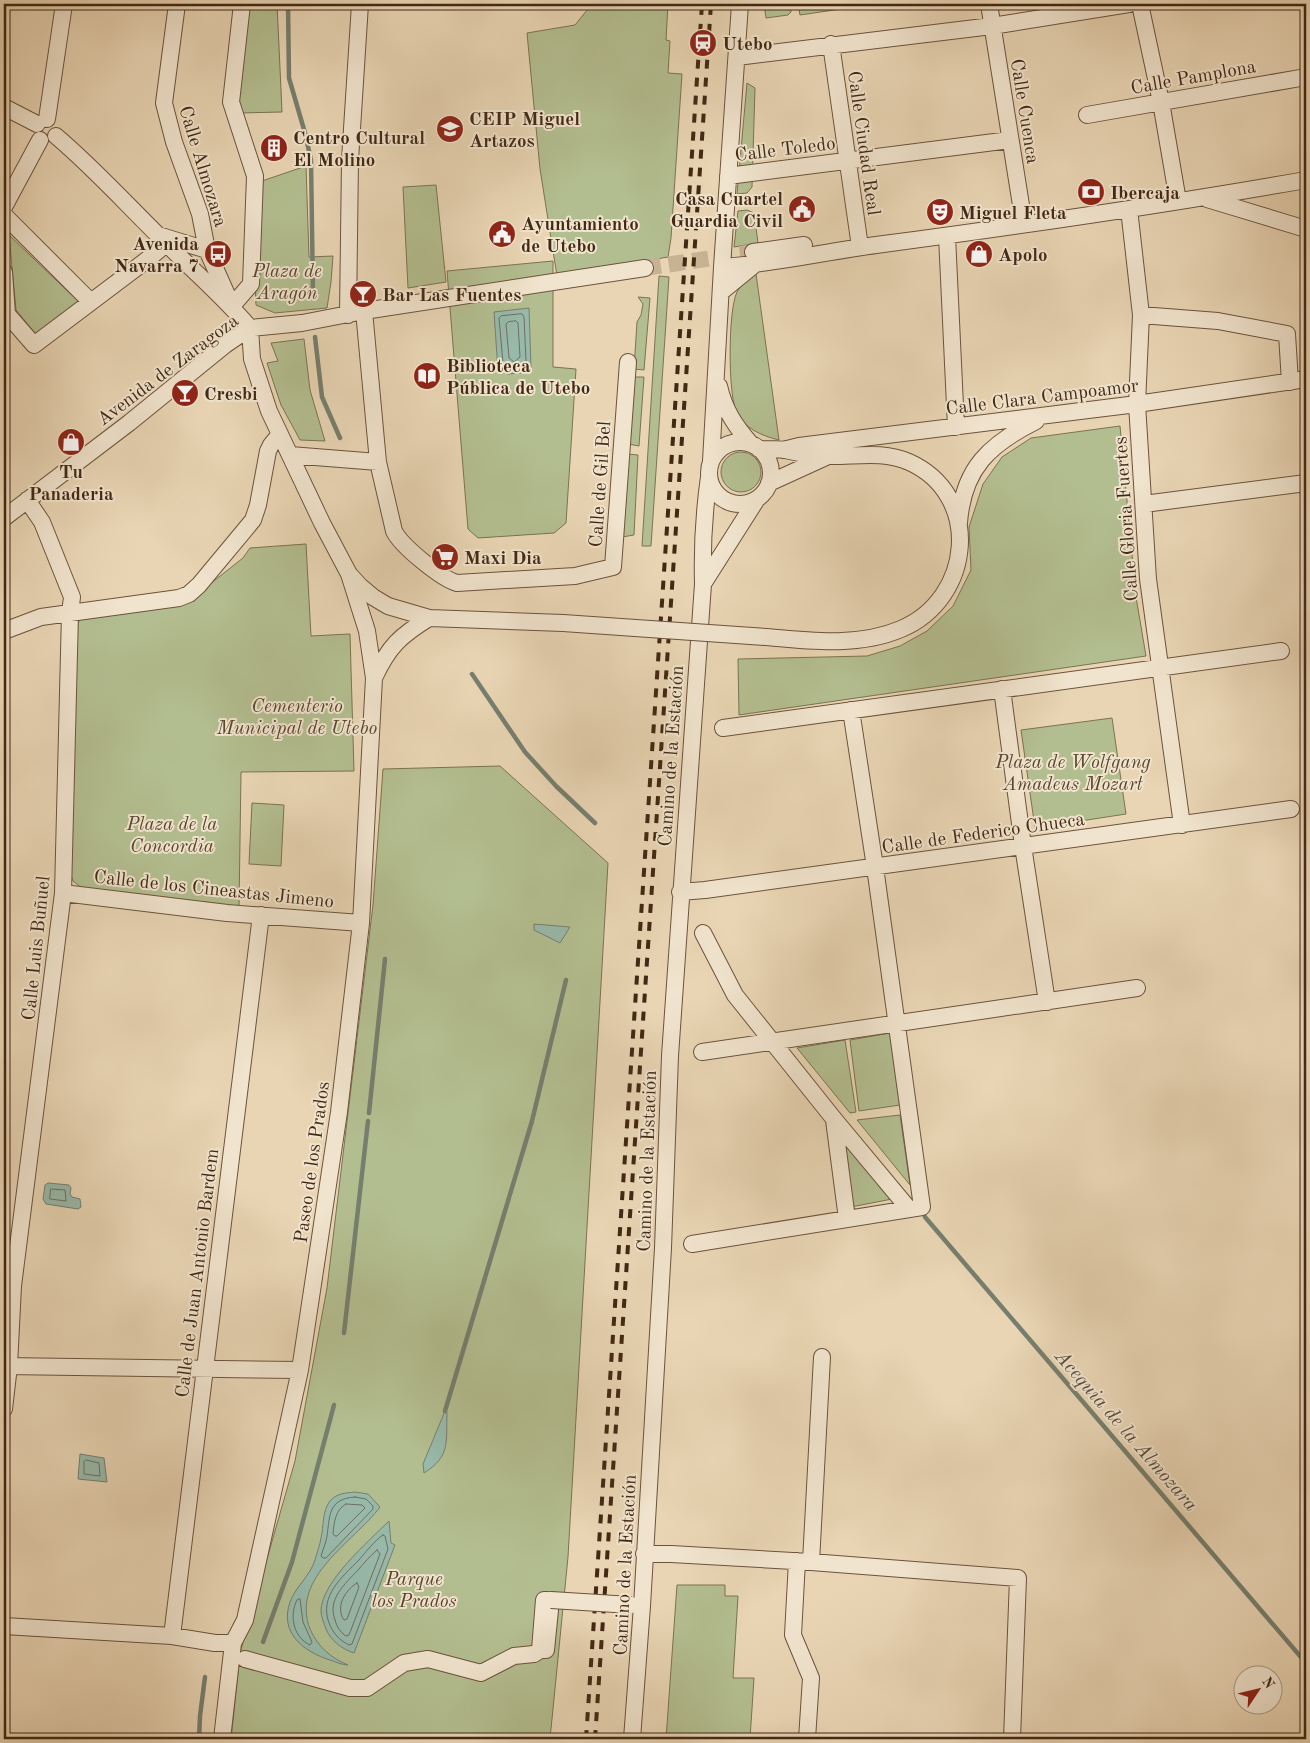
<svg xmlns="http://www.w3.org/2000/svg" width="1310" height="1743" font-family="'Old Standard TT',serif">
<style>
.green{fill:#b3be90;stroke:#7b7352}
.water{fill:#98b9aa;stroke:#767f6e}
.lines{fill:none;stroke-linecap:round;stroke-linejoin:round}
.shore{stroke:#6e705f;stroke-width:1}
.stream{stroke:#767f6e;stroke-width:4.5}
.minor-tunnel{stroke:#c8b294;stroke-width:16;stroke-dasharray:16 8;stroke-linecap:butt}
.minor-casing{stroke:#6c533c;stroke-width:18}
.minor{stroke:#f1e4ce;stroke-width:16}
.rail{stroke:#432814;stroke-width:4;stroke-dasharray:9 9;stroke-linecap:butt}
.minor-bridge-casing{stroke:#6c533c;stroke-width:18;stroke-linecap:butt}
.minor-bridge{stroke:#f1e4ce;stroke-width:16}
.labels{text-anchor:middle;stroke-width:4;stroke-linejoin:round;paint-order:stroke}
.poi-label{font-size:19px;font-weight:bold;fill:#432814;stroke:#f1e4ce;text-anchor:start}
.street-label{font-size:19px;fill:#432814;stroke:#f1e4ce}
.park-label{font-size:19px;font-style:italic;fill:#59462d;stroke:#f1e4ce}
.water-label{font-size:20px;font-style:italic;fill:#584c3a;stroke:#f1e4ce}
</style>
<rect width="100%" height="100%" fill="#e9d5b4"/>
<filter id="stains"><feTurbulence type="fractalNoise" baseFrequency=".004" numOctaves="4"/><feColorMatrix values="0 0 0 0 .2 0 0 0 0 .09 0 0 0 0 .02 0 0 0 .5 -.17"/></filter>
<radialGradient id="worn" r=".72"><stop offset=".6" stop-color="#630" stop-opacity="0"/><stop offset="1" stop-color="#630" stop-opacity=".3"/></radialGradient>
<path class="green" d="M246 4H277L282 112 239 113 235 101Z
M592 4H668L666 40 670 41 668 73 682 74 671 238 668 257 557 276 540 169 527 33 575 25Z
M764 4H790L791 12 788 15 766 18Z
M798 4H875L800 15Z
M747 83 755 88 752 187 747 193 737 194Z
M306 166 309 257 333 256 331 282 327 308 275 313 256 305 255 285 259 182Z
M436 185 446 282 408 288 403 187Z
M747 210 754 213 758 243 734 247 738 211Z
M9 235 81 304 39 338 16 310Z
M553 261V367L576 369 566 523 554 533 478 538 468 529 447 271Z
M756 274 779 440C762 436 743 428 736 411 728 392 728 310 737 292 741 284 749 279 756 274Z
M659 276 669 277 651 546H642Z
M638 297 650 298 644 370 634 369 637 322 641 315 643 304Z
M304 339 310 390 325 441 300 440 281 405 267 363 278 361 271 343Z
M633 377H644L639 446 628 444Z
M1120 426 1136 597 1146 656 739 715 738 659 867 656 900 646 927 631 953 606 971 570 969 527 983 484 1002 457 1031 438Z
M721 472a20 20 0 1 1 40 0a20 20 0 1 1-40 0Z
M628 454 638 455 634 535 622 537Z
M306 544 311 636 350 634 354 771 241 772 239 908 83 889 73 881 70 872 76 625 81 619 187 602 243 558 250 548Z
M1112 718 1126 814 1035 828 1021 730Z
M500 766 608 863 568 1557 550 1739H231L240 1653 295 1461 327 1288 373 905 383 769Z
M252 803 284 805 281 866 249 864Z
M890 1033 900 1105 859 1111 850 1040Z
M845 1040 856 1112 850 1113 797 1048Z
M900 1115 910 1185 857 1120Z
M842 1141 892 1199 851 1207Z
M677 1585H725V1596H738L733 1678H754L750 1739H666Z"/>
<path class="water" d="M529 308 531 368H525L521 373 507 374 505 370 498 371 494 312Z
M534 924 570 927 560 943 534 930Z
M48 1183 69 1185 71 1188 70 1194 72 1197 80 1199 81 1207 78 1209 46 1204 43 1199 45 1185Z
M445 1411 447 1412C446 1442 451 1456 424 1473L423 1464Z
M80 1454 104 1458 107 1482 78 1479Z
M355 1492 368 1494 380 1507C354 1542 290 1577 310 1629 318 1647 331 1658 348 1665 342 1665 336 1662 330 1660 304 1652 279 1633 290 1602 296 1586 310 1576 315 1560 317 1552 320 1545 321 1538 324 1526 322 1511 330 1501 337 1493 346 1493 355 1492Z
M389 1521 391 1543 395 1545 354 1653C342 1649 331 1641 326 1629 324 1623 321 1617 321 1611 321 1582 369 1541 389 1521Z"/>
<g class="lines">
<path class="shore" d="M522 314 524 317 526 361C517 369 513 369 503 363L499 318 501 316Z
M516 321 518 323 520 357 514 362 509 358 506 324 508 322Z
M51 1189 65 1190 66 1201 50 1199Z
M86 1460 99 1463 100 1476 84 1474V1462Z
M355 1497 366 1499 373 1506V1509L326 1558H323L321 1556C323 1549 326 1543 327 1536 330 1515 328 1499 355 1497Z
M346 1504 362 1505 365 1508 337 1536H335L333 1534C334 1523 335 1510 346 1504Z
M383 1535 385 1536 388 1549 352 1644 349 1645C339 1640 333 1633 329 1623 319 1596 342 1577 359 1560 366 1552 374 1541 383 1535Z
M377 1550 380 1554 349 1635 346 1636C340 1632 337 1627 335 1620 327 1599 345 1584 358 1570 364 1563 370 1556 377 1550Z
M357 1583 359 1587 347 1619 344 1620C335 1607 345 1590 357 1583Z
M300 1599 303 1622 312 1642 310 1645C293 1637 289 1615 297 1600Z"/>
<path class="stream" d="M288 4 289 78 305 133 311 160 313 295
M315 337 322 397 340 438
M472 674 525 752 556 786 595 823
M369 1113 385 959
M925 1217 1306 1663
M344 1333 368 1121
M445 1411 532 1121 566 980
M263 1642 292 1562 334 1405
M199 1739 200 1716 205 1677"/>
<path class="minor-tunnel" d="M645 268 753 252"/>
<g class="minor-casing">
<path id="minor" d="M177 4 164 103 174 142 200 214 207 250 232 306
M989 4 1024 224
M1140 4 1161 102 1178 201
M831 44 860 247
M737 57 992 26 1129 4
M4 107 37 124
M1087 115 1306 77
M47 119 64 4
M56 136C95 169 129 207 166 243 194 272 224 297 250 328
M728 176 1010 140
M1207 199 1306 229
M4 207 40 140
M1129 209 1141 315 1137 404 1148 579 1182 825
M4 215 91 302
M158 235 207 250
M947 236 956 427
M753 252 804 245
M722 267C774 264 824 252 876 245 1020 226 1163 205 1306 180
M4 272 7 314 34 345 148 259 166 244
M721 292 754 265
M232 306 251 284 255 176 231 102 242 4
M364 311 378 462 394 531C401 546 442 579 457 583L575 576 613 567 628 362
M348 315 350 160 360 4
M1141 315 1218 321 1287 334 1290 382
M250 328 252 359 269 411 322 523 349 574 361 587 373 597 388 606 429 618 563 623
M719 386C724 409 735 426 751 444
M709 473a31 31 0 1 1 62 0a31 31 0 1 1-62 0Z
M759 449C767 449 777 449 785 450 799 453 812 456 826 456 855 457 881 450 909 462 983 495 973 599 901 629 859 647 810 641 766 637
M783 450 799 446 1137 404 1306 379
M290 455 378 462
M711 461 722 267 740 4
M769 483 826 457
M1144 504 1306 483
M4 518 129 423 225 345 250 328 302 323 364 311 645 268
M959 523C963 468 990 444 1036 421
M703 584 757 499
M4 631 41 617 179 598 189 594 199 585 253 520 258 505 268 451 271 445 280 434
M374 678C389 646 400 636 429 618
M1002 689 1023 846 1047 1002
M723 728 1281 651
M680 892 705 890 1291 809
M63 893 227 913 361 923
M703 933 735 995 834 1119 909 1209
M702 1052 1137 988
M834 1120 847 1219
M692 1244 922 1207 875 867 851 710
M4 1366 300 1370
M4 1409 9 1366 13 1286 63 893 70 613 72 597 42 522 27 500
M644 1554H671L811 1562 1018 1578 1012 1739
M797 1561 793 1635 811 1678 807 1739
M811 1562 822 1357
M4 1626 172 1636 215 1643H233
M172 1636 261 915
M245 1659 350 1688H367L404 1663 428 1659 481 1673 514 1656 534 1654 540 1650 544 1600H547L543 1650H546L551 1600
M222 1739 233 1643 245 1620 300 1370 339 1112 361 923 374 678 367 631 349 574
M632 1739 642 1606 663 1248 670 1056 703 584C702 549 704 512 709 477"/>
</g>
<use href="#minor" class="minor"/>
<path class="rail" d="M586 1739 702 4
M595 1739 711 4"/>
<g class="minor-bridge-casing">
<path id="minor-bridge" d="M563 623 766 637
M551 1600 631 1605"/>
</g>
<use href="#minor-bridge" class="minor-bridge"/>
</g>
<defs>
<g id="station-disc" transform="scale(1.4375)"><circle r="9.5" fill="#8f2418" stroke="#f1e4ce"/><path d="M-3-6H3Q5-6 5-4V2Q5 4 3 4L4.5 6H3L1.5 4h-3L-3 6H-4.5L-3 4Q-5 4-5 2V-4Q-5-6-3-6ZM-3.5-4v3h7v-3ZM-3.5 1v1.5H-2V1ZM2 1v1.5H3.5V1Z" fill="#fff"/></g>
<g id="school-disc" transform="scale(1.4375)"><circle r="9.5" fill="#8f2418" stroke="#f1e4ce"/><path d="M0-5L7-2L0 1L-7-2ZM-4 1L0 2.5L4 1V4Q0 6-4 4Z" fill="#fff"/></g>
<g id="building-disc" transform="scale(1.4375)"><circle r="9.5" fill="#8f2418" stroke="#f1e4ce"/><path d="M-4-6H4V6H1V3H-1V6H-4ZM-2.5-4.3h1.7v1.8h-1.7ZM.8-4.3h1.7v1.8H.8ZM-2.5-1h1.7V.8h-1.7ZM.8-1h1.7V.8H.8Z" fill="#fff"/></g>
<g id="bank-disc" transform="scale(1.4375)"><circle r="9.5" fill="#8f2418" stroke="#f1e4ce"/><path d="M-6-4H6V4H-6ZM0-2.3a2.3 2.3 0 1 0 0 4.6a2.3 2.3 0 1 0 0-4.6Z" fill="#fff"/></g>
<g id="civic-disc" transform="scale(1.4375)"><circle r="9.5" fill="#8f2418" stroke="#f1e4ce"/><path d="M-.6-6.5H3V-4.5H.6V-3L4-1V1h2V6H-6V1h2V-1L-.6-3ZM-1.2 2.5V6h2.4V2.5Z" fill="#fff"/></g>
<g id="theatre-disc" transform="scale(1.4375)"><circle r="9.5" fill="#8f2418" stroke="#f1e4ce"/><path d="M-5-5.5Q0-4 5-5.5V0Q5 5 0 6Q-5 5-5 0ZM-3.3-2.5H-1v1.5H-3.3ZM1-2.5H3.3v1.5H1ZM-2.8 1Q0 5.5 2.8 1Z" fill="#fff"/></g>
<g id="bus-disc" transform="scale(1.4375)"><circle r="9.5" fill="#8f2418" stroke="#f1e4ce"/><path d="M-5-6H5V4H4V6H2V4H-2V6H-4V4H-5ZM-3.5-4V0h7V-4ZM-3.5 1.2v1.5H-2V1.2ZM2 1.2v1.5H3.5V1.2Z" fill="#fff"/></g>
<g id="shop-disc" transform="scale(1.4375)"><circle r="9.5" fill="#8f2418" stroke="#f1e4ce"/><path d="M-5-2.5h2.3a2.7 3.5 0 0 1 5.4 0H5L5.5 6h-11ZM-1.5-2.5h3a1.5 2.3 0 0 0-3 0Z" fill="#fff"/></g>
<g id="bar-disc" transform="scale(1.4375)"><circle r="9.5" fill="#8f2418" stroke="#f1e4ce"/><path d="M-6-5H6L.8 .8V4.5H3.5V6h-7V4.5H-.8V.8Z" fill="#fff"/></g>
<g id="library-disc" transform="scale(1.4375)"><circle r="9.5" fill="#8f2418" stroke="#f1e4ce"/><path d="M-6-4Q-3-5.5-.7-3.5V5Q-3 3-6 4ZM6-4Q3-5.5 .7-3.5V5Q3 3 6 4Z" fill="#fff"/></g>
<g id="supermarket-disc" transform="scale(1.4375)"><circle r="9.5" fill="#8f2418" stroke="#f1e4ce"/><path d="M-6-5.5h2.5l.6 2H6L4.5 2H-2.5L-4.4-4H-6ZM-1.5 3.2a1.3 1.3 0 1 0 .1 0ZM3 3.2a1.3 1.3 0 1 0 .1 0Z" fill="#fff"/></g>
</defs>
<g fill-rule="evenodd">
<use href="#station-disc" x="703" y="43"/>
<use href="#school-disc" x="450" y="129"/>
<use href="#building-disc" x="274" y="148"/>
<use href="#bank-disc" x="1091" y="192"/>
<use href="#civic-disc" x="802" y="209"/>
<use href="#theatre-disc" x="940" y="212"/>
<use href="#civic-disc" x="502" y="234"/>
<use href="#bus-disc" x="218" y="254"/>
<use href="#shop-disc" x="979" y="254"/>
<use href="#bar-disc" x="363" y="294"/>
<use href="#library-disc" x="427" y="376"/>
<use href="#bar-disc" x="185" y="393"/>
<use href="#shop-disc" x="71" y="442"/>
<use href="#supermarket-disc" x="445" y="557"/>
</g>
<g class="labels">
<g class="poi-label">
<text x="722" y="50">Utebo</text>
<text x="469" y="125">CEIP Miguel<tspan x="469" dy="22">Artazos</tspan></text>
<text x="293" y="144">Centro Cultural<tspan x="293" dy="22">El Molino</tspan></text>
<text x="1110" y="199">Ibercaja</text>
<text x="783" y="205" text-anchor="end">Casa Cuartel<tspan x="783" dy="22">Guardia Civil</tspan></text>
<text x="959" y="219">Miguel Fleta</text>
<text x="521" y="230">Ayuntamiento<tspan x="521" dy="22">de Utebo</tspan></text>
<text x="199" y="250" text-anchor="end">Avenida<tspan x="199" dy="22">Navarra 7</tspan></text>
<text x="998" y="261">Apolo</text>
<text x="382" y="301">Bar Las Fuentes</text>
<text x="446" y="372">Biblioteca<tspan x="446" dy="22">Pública de Utebo</tspan></text>
<text x="204" y="400">Cresbi</text>
<text x="71" y="478" text-anchor="middle">Tu<tspan x="71" dy="22">Panaderia</tspan></text>
<text x="464" y="564">Maxi Dia</text>
</g>
<g class="street-label">
<text transform="translate(1193 76) rotate(-10)" y="7">Calle Pamplona</text>
<text transform="translate(1026 111) rotate(81)" y="7">Calle Cuenca</text>
<text transform="translate(865 143) rotate(82)" y="7">Calle Ciudad Real</text>
<text transform="translate(785 148) rotate(-7)" y="7">Calle Toledo</text>
<text transform="translate(204 166) rotate(73)" y="7">Calle Almozara</text>
<text transform="translate(167 369) rotate(-37)" y="7">Avenida de Zaragoza</text>
<text transform="translate(1042 396) rotate(-7)" y="7">Calle Clara Campoamor</text>
<text transform="translate(599 484) rotate(-86)" y="7">Calle de Gil Bel</text>
<text transform="translate(1125 519) rotate(-94)" y="7">Calle Gloria Fuertes</text>
<text transform="translate(670 756) rotate(-86)" y="7">Camino de la Estación</text>
<text transform="translate(983 832) rotate(-8)" y="7">Calle de Federico Chueca</text>
<text transform="translate(214 888) rotate(6)" y="7">Calle de los Cineastas Jimeno</text>
<text transform="translate(35 948) rotate(-84)" y="7">Calle Luis Buñuel</text>
<text transform="translate(646 1161) rotate(-88)" y="7">Camino de la Estación</text>
<text transform="translate(311 1162) rotate(-82)" y="7">Paseo de los Prados</text>
<text transform="translate(196 1273) rotate(-83)" y="7">Calle de Juan Antonio Bardem</text>
<text transform="translate(624 1565) rotate(-87)" y="7">Camino de la Estación</text>
</g>
<g class="park-label">
<text x="287" y="277">Plaza de<tspan x="287" dy="22">Aragón</tspan></text>
<text x="297" y="712">Cementerio<tspan x="297" dy="22">Municipal de Utebo</tspan></text>
<text x="1073" y="768">Plaza de Wolfgang<tspan x="1073" dy="22">Amadeus Mozart</tspan></text>
<text x="172" y="830">Plaza de la<tspan x="172" dy="22">Concordia</tspan></text>
<text x="414" y="1585">Parque<tspan x="414" dy="22">los Prados</tspan></text>
</g>
<g class="water-label">
<text transform="translate(1127 1430) rotate(49)" y="7">Acequia de la Almozara</text>
</g>
</g>
<rect width="1310" height="1743" fill="none" stroke="#e9d5b4" stroke-width="20"/>
<rect x="5" y="5" width="1300" height="1733" fill="none" stroke="#432814" stroke-width="2.5"/>
<rect x="10" y="10" width="1290" height="1723" fill="none" stroke="#432814"/>
<g transform="translate(1258 1690) rotate(55)"><circle r="24" fill="#f1e4ce" stroke="#ab9984"/>
<path d="M0-4L9 19L0 12L-9 19Z" fill="#8f2418"/>
<text y="-8" font-size="14" font-weight="bold" text-anchor="middle" fill="#432814">N</text>
</g>
<rect width="100%" height="100%" filter="url(#stains)"/>
<rect width="100%" height="100%" fill="url(#worn)"/>
</svg>
